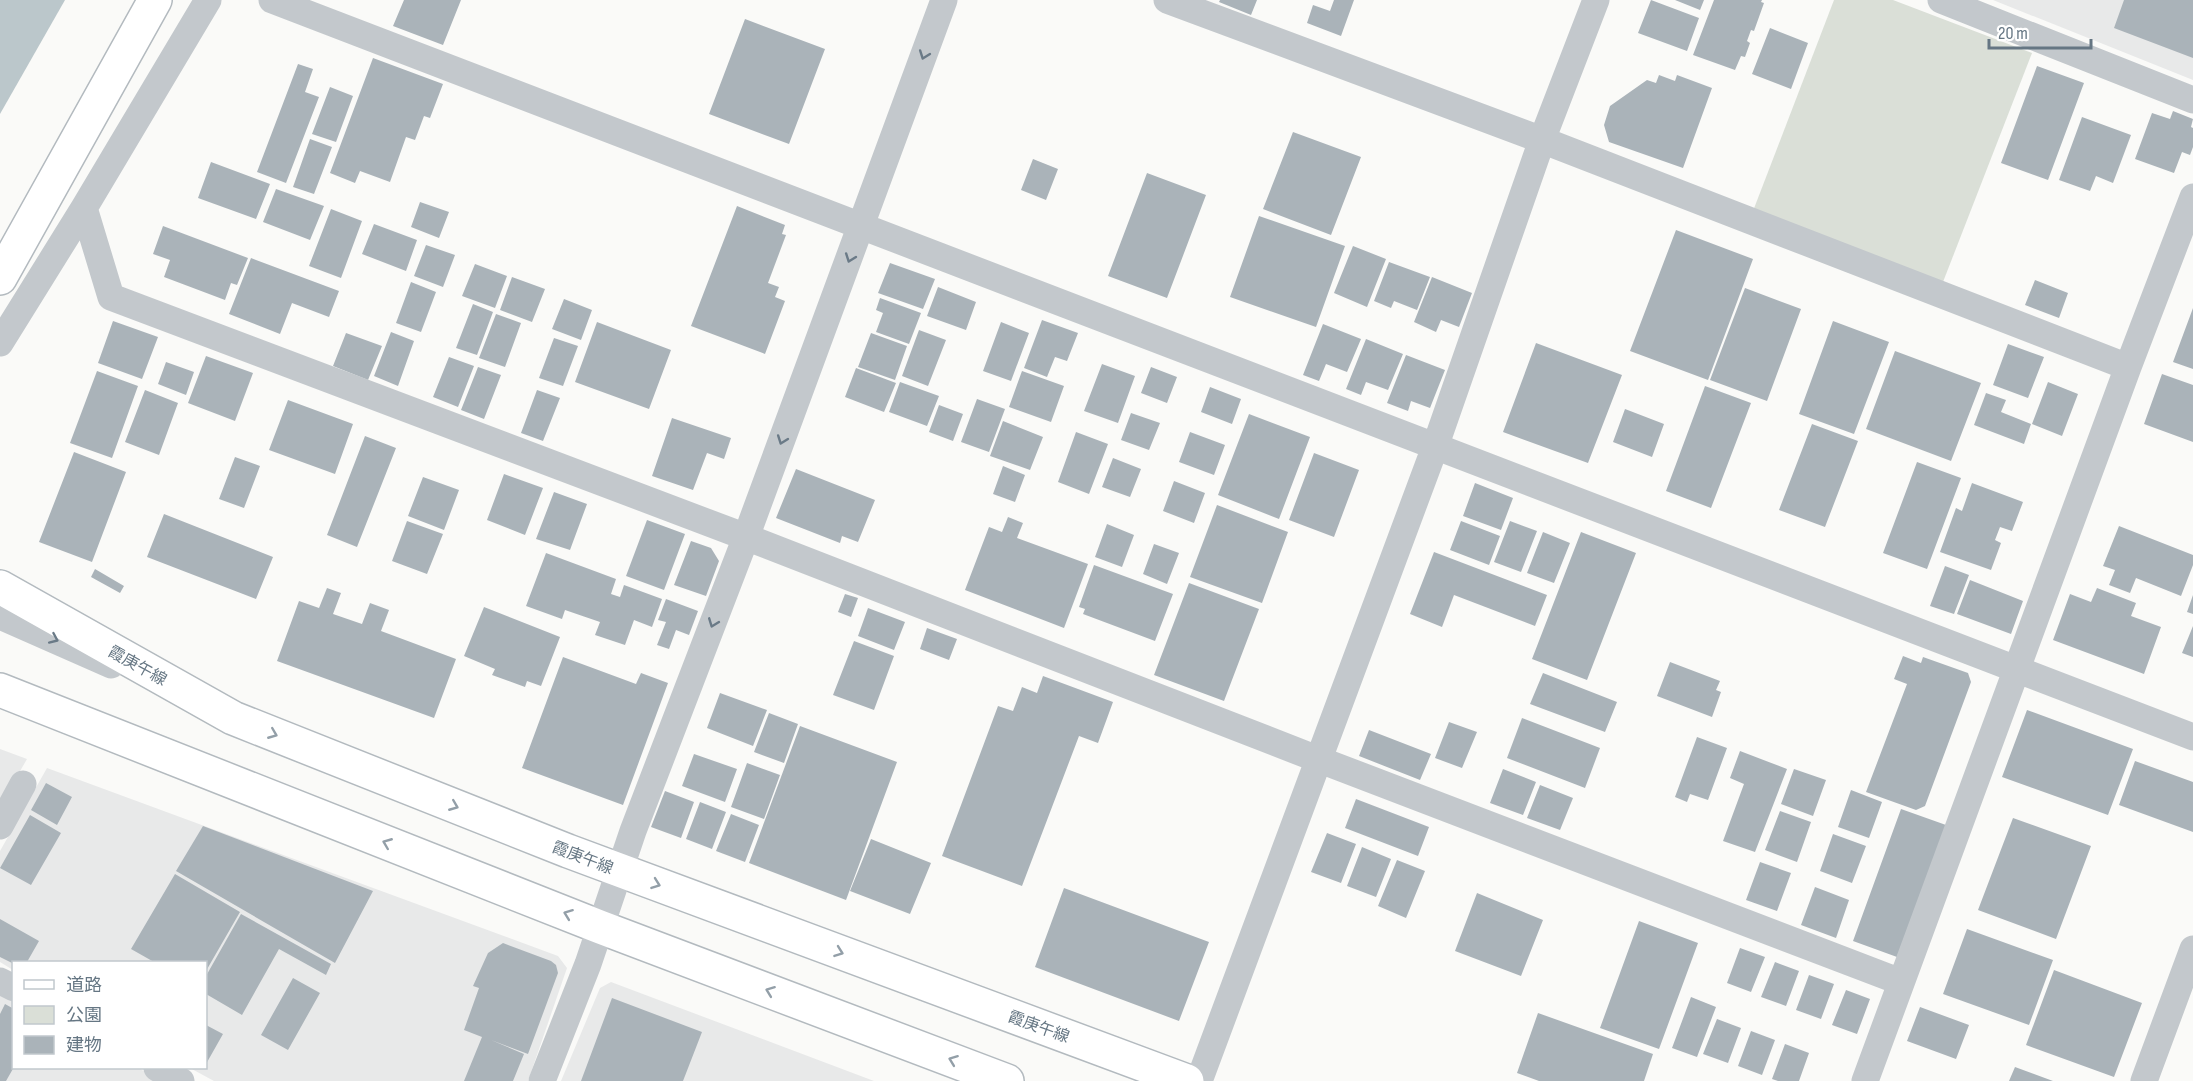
<svg xmlns="http://www.w3.org/2000/svg" width="2193" height="1081" font-family="'Sofia Sans Condensed','Noto Sans JP',sans-serif">
<style>
.built{fill:#e8e9e9}
.green{fill:#dadfd7}
.water{fill:#bbc7cb}
.building{fill:#aab3b9}
.lines{fill:none;stroke-linecap:round;stroke-linejoin:round}
.secondary-casing{stroke:#b3babf;stroke-width:36}
.street{stroke:#c3c8cc;stroke-width:27}
.secondary{stroke:#fff;stroke-width:33}
.oneway{stroke:#6a7a87}
.oneway2{stroke:#939fa8}
.labels{text-anchor:middle;stroke-width:6;stroke-linejoin:round;paint-order:stroke}
.street-label{font-size:16px;fill:#657683;stroke:#fff}
</style>
<rect width="100%" height="100%" fill="#fafaf8"/>
<path class="built" d="M1993 0H2193V80Z
M0 749 27 759 0 806Z
M47 768 558 956 567 968 528 1081H214L190 1068H206V962H14L13 970 0 962V851Z
M611 982 874 1081H561L600 988Z
M0 991 13 999 14 1068H138L163 1081H0Z"/>
<path class="green" d="M1834 0H1893L2032 53 1943 282 1753 211Z"/>
<path class="water" d="M0 0H65L0 114Z"/>
<path class="building" d="M404 0H461L443 45 393 26Z
M1220 0H1257L1251 15 1219 2Z
M1334 0H1354L1341 36 1307 23 1313 5 1330 11Z
M1651 0 1699 18 1687 51 1638 33Z
M1675 0H1704L1700 10Z
M1714 0H1762L1761 2 1764 3 1754 31 1751 30 1747 41 1750 43 1745 57 1741 56 1735 70 1693 55Z
M2124 0H2193V58L2114 28Z
M745 19 825 49 789 144 709 114Z
M1770 28 1808 43 1791 89 1752 74Z
M373 58 443 84 430 118 424 116 415 140 406 137 390 182 360 171 355 183 330 173Z
M298 64 313 69 305 92 319 97 286 183 257 172Z
M2037 66 2084 83 2048 180 2001 163Z
M1659 75 1675 81 1677 75 1712 88 1683 168 1609 142 1604 125 1610 106 1647 80 1656 83Z
M330 87 353 96 336 142 312 134Z
M2173 111 2193 119 2191 127 2193 128V147L2190 155 2182 152 2174 173 2135 159 2152 113 2170 119Z
M2082 117 2131 135 2113 183 2096 176 2090 191 2059 180Z
M1293 132 1361 157 1331 235 1263 209Z
M310 139 332 147 314 194 293 187Z
M1033 159 1058 169 1046 200 1021 190Z
M211 162 270 184 256 219 198 198Z
M1147 173 1206 195 1167 298 1108 276Z
M276 189 324 206 310 240 263 222Z
M420 202 449 212 439 238 411 227Z
M737 206 785 225 782 234 786 235 768 283 779 287 775 297 785 301 765 354 691 326Z
M331 209 362 221 341 278 309 266Z
M1259 216 1345 246 1316 327 1230 297Z
M374 224 417 240 406 271 362 254Z
M163 226 248 258 237 285 231 283 225 300 164 277 170 260 153 254Z
M1676 230 1753 259 1708 380 1630 351Z
M426 245 455 255 443 287 414 276Z
M1353 246 1386 259 1367 307 1334 293Z
M251 258 339 291 329 317 292 303 280 334 229 314Z
M1389 262 1430 277 1417 310 1394 301 1391 308 1374 301Z
M890 263 935 279 923 309 878 293Z
M475 264 507 276 495 308 462 296Z
M512 277 545 289 532 322 500 310Z
M1432 277 1472 293 1459 327 1441 320 1436 332 1414 322Z
M2035 280 2068 293 2059 318 2025 305Z
M411 282 436 292 421 332 396 323Z
M938 287 976 302 966 330 927 316Z
M1745 288 1801 309 1767 401 1710 380Z
M880 298 921 313 909 344 876 332 883 313 876 310Z
M564 299 592 310 581 340 552 329Z
M473 304 493 312 477 355 456 348Z
M2193 308V369L2173 362Z
M496 314 521 323 505 367 479 358Z
M1042 320 1078 333 1067 361 1055 357 1047 377 1024 368Z
M113 321 158 337 142 379 98 363Z
M1833 321 1889 342 1854 434 1799 414Z
M597 322 671 350 649 409 575 382Z
M1001 322 1029 333 1011 381 983 371Z
M1323 324 1361 339 1347 372 1326 364 1319 381 1303 375Z
M919 330 946 340 928 386 902 376Z
M391 332 414 341 398 386 374 376Z
M346 333 382 346 368 380 333 366Z
M871 333 907 346 895 380 858 367Z
M554 338 578 346 563 386 539 378Z
M1366 339 1403 354 1388 390 1366 382 1361 395 1346 389Z
M1536 343 1622 375 1588 463 1503 432Z
M2008 344 2044 357 2028 398 1993 385Z
M1895 351 1981 383 1951 461 1866 429Z
M1406 355 1445 370 1430 408 1411 401 1408 411 1387 403Z
M206 356 253 373 235 421 188 403Z
M449 357 474 366 458 407 433 397Z
M166 362 194 372 186 395 158 384Z
M1102 364 1135 376 1118 423 1084 411Z
M478 367 501 375 484 419 461 410Z
M1151 367 1177 377 1167 403 1141 393Z
M856 368 896 383 884 412 845 397Z
M97 371 138 386 112 458 70 443Z
M1022 371 1064 386 1051 422 1009 407Z
M2162 374 2193 385V442L2144 424Z
M900 382 939 396 927 426 889 412Z
M2048 382 2078 394 2062 436 2032 424Z
M1705 386 1751 403 1711 508 1666 491Z
M1210 387 1241 399 1232 424 1201 412Z
M145 390 178 403 159 455 125 442Z
M537 390 560 398 543 441 521 433Z
M1986 393 2006 400 2001 412 2031 424 2024 444 1974 425Z
M977 399 1005 409 989 452 961 442Z
M288 400 353 424 335 474 269 450Z
M939 405 963 414 953 441 929 432Z
M1625 409 1664 424 1652 457 1613 442Z
M1131 413 1160 423 1149 450 1121 440Z
M1249 414 1310 437 1279 519 1218 495Z
M672 418 731 438 724 459 707 453 693 490 652 476Z
M1003 421 1043 437 1030 470 990 456Z
M1812 424 1858 441 1825 527 1779 510Z
M1076 432 1108 444 1089 494 1058 482Z
M1190 432 1225 445 1214 475 1179 462Z
M365 436 396 448 357 547 327 535Z
M74 452 126 472 92 562 39 542Z
M1314 453 1359 470 1334 537 1289 520Z
M235 457 260 466 244 508 219 499Z
M1113 458 1141 469 1130 497 1102 487Z
M1917 462 1961 478 1927 569 1883 553Z
M1003 466 1025 475 1015 502 993 494Z
M796 469 875 500 858 542 842 536 840 543 776 518Z
M504 474 543 488 525 535 487 520Z
M423 477 459 490 444 530 408 516Z
M1174 481 1205 493 1194 523 1163 511Z
M1475 483 1513 498 1501 530 1463 516Z
M1972 483 2023 502 2012 531 2000 527 1995 540 2001 543 1991 570 1940 552 1956 508 1962 511Z
M554 492 587 504 570 550 536 539Z
M1217 505 1288 532 1262 603 1190 577Z
M164 514 273 557 256 599 147 557Z
M1008 517 1023 523 1017 538 1088 564 1064 628 965 590 989 527 1002 532Z
M647 520 685 534 664 590 626 576Z
M407 521 443 534 427 574 392 561Z
M1461 521 1500 536 1489 565 1450 550Z
M1510 521 1537 531 1521 572 1494 562Z
M1107 524 1134 535 1122 567 1095 557Z
M2119 526 2193 555V565L2181 596 2136 578 2130 593 2109 585 2115 570 2103 566Z
M1543 532 1570 543 1554 583 1527 573Z
M1581 532 1636 553 1587 680 1532 659Z
M691 541 711 548 719 561 706 596 674 585Z
M1154 544 1179 553 1167 584 1143 574Z
M1434 552 1547 595 1535 626 1454 595 1442 627 1410 614Z
M546 553 616 579 611 594 620 597 624 585 662 599 652 627 634 620 625 645 595 635 600 622 565 610 562 619 526 606Z
M1094 565 1173 594 1155 641 1083 614 1085 609 1079 607Z
M1945 566 1969 575 1954 614 1930 606Z
M95 569 124 586 120 593 91 577Z
M1970 580 2023 601 2011 634 1957 614Z
M1189 583 1259 609 1224 701 1154 675Z
M327 588 341 593 333 614 362 624 370 603 389 610 381 631 456 659 434 718 277 661 299 601 319 608Z
M2097 588 2136 603 2131 616 2161 627 2144 674 2053 640 2070 594 2091 602Z
M845 594 858 598 851 617 838 612Z
M2193 595V614L2187 612Z
M666 599 698 611 689 635 676 630 669 649 657 645 666 622 658 620Z
M484 607 560 637 541 686 527 681 525 687 492 675 495 669 464 656Z
M868 608 905 622 894 650 858 636Z
M2193 626V657L2182 653Z
M927 628 957 639 949 660 920 649Z
M854 641 894 656 874 710 833 695Z
M1903 656 1921 663 1923 657 1968 673 1971 682 1925 806 1916 810 1866 792 1907 684 1894 679Z
M563 657 636 684 641 673 668 683 623 805 522 768Z
M1670 662 1720 681 1716 690 1721 692 1712 717 1657 696Z
M1543 673 1617 702 1605 732 1530 704Z
M1043 676 1113 702 1098 743 1079 736 1022 886 942 856 998 706 1013 711 1022 687 1037 693Z
M720 693 767 710 753 746 707 728Z
M2027 710 2133 749 2108 815 2002 777Z
M769 713 798 724 784 763 754 752Z
M1522 718 1600 748 1585 788 1507 758Z
M1449 722 1477 732 1462 768 1435 758Z
M800 726 897 762 846 900 749 863Z
M1369 730 1431 754 1420 780 1359 756Z
M1697 737 1727 748 1708 800 1690 794 1687 802 1675 797Z
M1740 751 1787 769 1755 852 1723 841 1744 784 1730 778Z
M694 754 737 769 725 802 682 786Z
M2135 761 2193 782V832L2119 805Z
M747 763 780 775 764 819 731 807Z
M1503 769 1536 782 1523 815 1490 803Z
M1794 769 1826 780 1813 816 1781 804Z
M46 783 72 797 57 825 31 810Z
M1540 785 1573 798 1560 830 1527 818Z
M1851 790 1882 802 1869 838 1838 827Z
M665 791 694 802 681 838 651 827Z
M1356 799 1429 827 1418 856 1345 828Z
M700 802 726 812 712 849 686 839Z
M1901 809 1946 825 1897 957 1853 941Z
M1780 811 1811 822 1797 862 1765 850Z
M731 814 759 825 745 862 716 851Z
M30 815 61 833 31 885 0 868Z
M2013 818 2091 846 2056 939 1978 910Z
M203 826 373 891 335 963 176 871Z
M1327 833 1356 844 1341 883 1311 872Z
M1833 834 1866 846 1852 883 1820 871Z
M871 839 931 863 910 914 850 891Z
M1362 847 1391 859 1376 897 1347 886Z
M1397 860 1425 871 1406 918 1378 906Z
M1760 862 1791 873 1777 911 1746 900Z
M175 874 240 912 206 971V962H154L131 949Z
M1815 887 1849 900 1836 938 1801 925Z
M1064 888 1209 942 1179 1021 1035 967Z
M1477 893 1543 920 1521 976 1455 951Z
M241 914 331 964 326 975 279 949 242 1015 206 994V976Z
M0 919 39 941 27 962 14 964 0 957Z
M1639 921 1698 943 1659 1049 1600 1028Z
M1967 929 2053 960 2029 1025 1943 994Z
M503 943 551 961 556 965 558 973 528 1054 491 1040 524 1054 513 1081H464L482 1037 464 1030 479 988 473 986 488 953Z
M1740 948 1765 957 1751 992 1727 983Z
M1775 962 1799 971 1786 1006 1761 997Z
M2054 970 2142 1003 2114 1077 2026 1045Z
M1809 975 1834 984 1821 1019 1796 1010Z
M293 978 320 993 288 1050 261 1035Z
M1846 990 1870 999 1857 1034 1832 1025Z
M1691 997 1716 1007 1697 1057 1672 1048Z
M612 998 702 1032 683 1081H581Z
M5 1004 14 1009V1067L6 1081H0V1014Z
M1920 1007 1969 1025 1956 1059 1907 1041Z
M1538 1013 1653 1054 1644 1081H1539L1517 1073Z
M1717 1019 1741 1028 1728 1063 1703 1054Z
M206 1025 223 1034 206 1064Z
M1751 1031 1775 1040 1762 1075 1738 1066Z
M1785 1044 1809 1053 1799 1081H1778L1772 1079Z
M2015 1067 2053 1081H2009Z"/>
<g class="lines">
<g class="secondary-casing">
<path id="secondary" d="M0 278 155 0
M0 587 233 718 568 851 1187 1081
M0 690 600 927 1007 1081"/>
</g>
<path class="street" d="M272 0 2193 737
M1167 0 1542 140 2128 367
M1941 0 2193 100
M84 208 111 297 746 537 1320 760 1901 982
M0 343 84 208 208 0
M0 616 111 665
M0 826 23 784
M0 981 14 988
M157 1068 181 1081
M542 1081 588 964 633 831 746 537 944 0
M1199 1081 1435 447 1542 140 1596 0
M1865 1081 2128 367 2193 197
M2144 1081 2193 949"/>
<use href="#secondary" class="secondary"/>
</g>
<defs><path id="oneway-chevron" d="M-2-3.5L2.5 0L-2 3.5" fill="none" stroke-width="1.6" stroke-linecap="round" stroke-linejoin="round" transform="scale(1.5)"/></defs>
<g class="oneway">
<use href="#oneway-chevron" transform="translate(924 55) rotate(110)"/>
<use href="#oneway-chevron" transform="translate(850 258) rotate(110)"/>
<use href="#oneway-chevron" transform="translate(782 440) rotate(110)"/>
<use href="#oneway-chevron" transform="translate(713 623) rotate(111)"/>
<use href="#oneway-chevron" transform="translate(54 639) rotate(24)"/>
</g>
<g class="oneway2">
<use href="#oneway-chevron" transform="translate(273 734) rotate(22)"/>
<use href="#oneway-chevron" transform="translate(454 806) rotate(22)"/>
<use href="#oneway-chevron" transform="translate(387 843) rotate(-158)"/>
<use href="#oneway-chevron" transform="translate(656 884) rotate(20)"/>
<use href="#oneway-chevron" transform="translate(568 914) rotate(-159)"/>
<use href="#oneway-chevron" transform="translate(839 952) rotate(20)"/>
<use href="#oneway-chevron" transform="translate(770 991) rotate(-159)"/>
<use href="#oneway-chevron" transform="translate(953 1060) rotate(-159)"/>
</g>
<g class="labels">
<g class="street-label">
<text transform="translate(138 665) rotate(29)" y="6">霞庚午線</text>
<text transform="translate(583 857) rotate(21)" y="6">霞庚午線</text>
<text transform="translate(1039 1026) rotate(20)" y="6">霞庚午線</text>
</g>
</g>
<rect x="12" y="961" width="195" height="108" fill="#ffffff" stroke="#c1c8cd" stroke-width="1.5"/>
<rect x="24" y="980" width="30" height="9" fill="#ffffff" stroke="#c1c8cd" stroke-width="1.5"/>
<text x="66" y="991" font-size="18" fill="#657683">道路</text>
<rect x="24" y="1006" width="30" height="18" fill="#dadfd7" stroke="#c1c8cd" stroke-width="1.5"/>
<text x="66" y="1021" font-size="18" fill="#657683">公園</text>
<rect x="24" y="1036" width="30" height="18" fill="#aab3b9" stroke="#c1c8cd" stroke-width="1.5"/>
<text x="66" y="1051" font-size="18" fill="#657683">建物</text>
<path d="M1989 39v9h102v-9" fill="none" stroke="#657683" stroke-width="3"/>
<text x="1998" y="39" font-size="18" fill="#657683" stroke="#ffffff" stroke-width="4.5" paint-order="stroke">20 m</text>
</svg>
